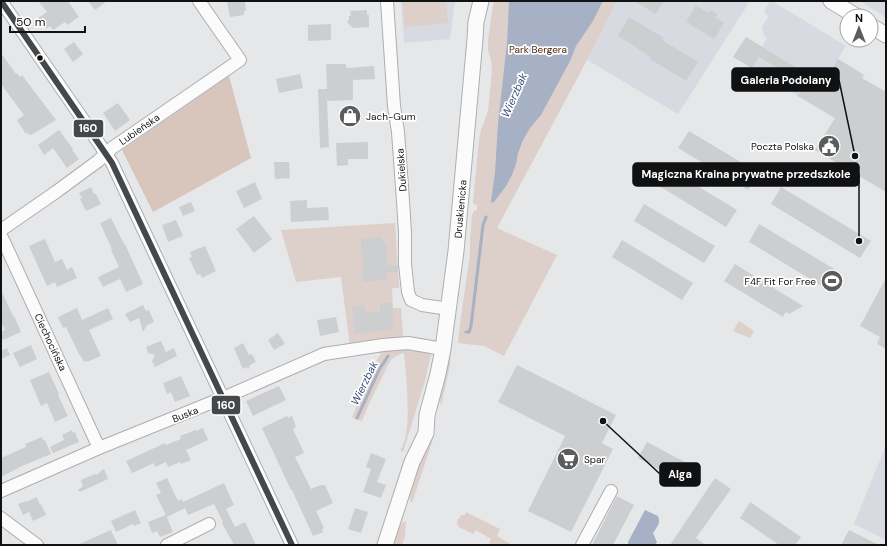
<svg xmlns="http://www.w3.org/2000/svg" width="887" height="546" font-family="'DM Sans',sans-serif">
<style>
.built{fill:#d7dae0}
.green{fill:#ddcfc9}
.forest{fill:#d8c5bc}
.water{fill:#a6b1c6}
.lines{fill:none;stroke-linecap:round;stroke-linejoin:round}
.stream{stroke:#a6b1c6;stroke-width:3}
.building{fill:#cdcecf}
.minor-casing{stroke:#aeaeb0;stroke-width:14}
.tertiary-casing{stroke:#aeaeb0;stroke-width:17}
.minor{stroke:#fbfbfc;stroke-width:12}
.tertiary{stroke:#fbfbfc;stroke-width:15}
.bus-1-casing{stroke:#fff;stroke-width:9}
.bus-1{stroke:#45484a;stroke-width:6}
.bus-dot{fill:#101112;stroke:#fff;stroke-width:1.5}
.labels{text-anchor:middle;stroke-width:3.5;stroke-linejoin:round;paint-order:stroke}
.park-label{font-size:10px;fill:#54270b;stroke:#fff}
.poi-label{font-size:10px;fill:#101112;stroke:#fff;text-anchor:start}
.street-label{font-size:10px;fill:#101112;stroke:#fff}
.water-label{font-size:11px;font-style:italic;fill:#374c76;stroke:#fff}
.leader{fill:none;stroke:#101112;stroke-width:1.5}
.callout-dot{fill:#101112;stroke:#fff;stroke-width:1.5}
.callout{fill:#101112;stroke:#101112;stroke-width:1.5}
.callout-label{font-size:11px;text-anchor:middle;font-weight:bold;fill:#fff}
.line-badge{stroke:#fff;stroke-width:1.5}
.badge-label{font-size:11px;text-anchor:middle;font-weight:bold;fill:#fff}
</style>
<rect width="100%" height="100%" fill="#e6e7e9"/>
<path class="built" d="M401 1H455L450 39 404 43Z
M617 1H750L678 114 587 60Z
M770 1H772L846 46 838 59 864 75 846 125 733 57 746 37 762 47 767 38 764 36 762 27 768 17 764 11Z
M860 1H886V18Z
M886 445V540L854 524Z"/>
<path class="green" d="M402 1H446L448 23 405 27Z
M494 1H617L587 60 497 228 557 255 504 356 484 346 458 343 460 323 470 254V240L472 215 474 211 477 210V205H475L473 202 479 140 481 130 488 111 492 70 491 61 488 50V41L492 12Z
M395 223 399 288H392L393 308H401L403 338 350 346 341 277 296 282 281 230Z
M739 321 754 331 750 338 733 331Z
M451 340 450 366 441 406 440 399 446 374Z
M404 346 430 351 431 354 425 381 403 452 400 450C413 434 406 375 404 353 397 355 393 357 389 363L368 406 362 421 352 418 366 381 372 368 381 353 377 352 333 359 322 362 319 364V358Z
M429 437 433 439 412 503 410 500V494Z
M466 512 500 529 497 536 512 545H492L489 543 491 539 476 530 473 534 459 527C455 523 458 519 461 515H465Z
M406 521 405 536 402 545H393C395 536 397 525 406 521Z"/>
<path class="forest" d="M229 76 251 158 153 212 122 150Z"/>
<path class="water" d="M509 1H603L593 21 576 46 570 61 541 115 530 128 523 140 518 153 516 164 512 175 506 186 494 202 492 203 491 201 495 173 498 123 507 43Z
M645 510 658 516C661 523 657 527 653 533L657 542 655 545H628V542Z"/>
<g class="lines">
<path class="stream" d="M466 332H469L471 326 483 225 486 217
M357 418 379 370 388 356"/>
</g>
<path class="building" d="M38 1H68L79 17 67 25 65 22 53 30 50 26 46 29 38 18 47 12Z
M88 1H107L95 10Z
M227 1H245L246 11H244V15L230 17Z
M634 1H664L656 14Z
M696 5 708 13 711 10 718 15 715 17 724 23 714 39 686 22Z
M367 10V15H369V27L353 28 347 22 349 19V16H351L350 11Z
M629 17 664 38 662 40 698 62 686 81 650 59 651 57 618 36Z
M331 24V40L308 41V25Z
M746 37 823 84 838 59 864 75 862 78 886 92V192L815 150 835 118 798 96 805 85 787 74 784 79 781 70 759 57 752 68 733 57Z
M74 42 83 54 73 62 64 49Z
M1 53 16 74 17 73 20 77 22 75 56 120 31 135H29L27 132 26 134 17 120 24 115 1 84Z
M326 64H346V68L374 66 375 79 353 80V100L327 101 329 147 320 148 318 89H327Z
M300 74 303 88 279 93 276 79Z
M118 103 130 120 115 131 103 113Z
M59 130 73 149 72 150 79 159 67 168 53 148 44 155 38 145Z
M689 131 759 173 748 190 678 148Z
M368 142V159H348V165L337 166 336 143Z
M274 162H289L290 178 275 179Z
M666 167 737 210 726 227 656 184Z
M255 182 262 199 244 208 236 191Z
M91 187 94 194H96L101 204 86 211 80 199 82 198 79 193Z
M781 187 871 241 860 258 771 204Z
M307 200V208L328 207 329 220 291 222 290 201Z
M191 202 195 211 183 216 179 207Z
M644 204 715 246 704 263 634 221Z
M254 216 272 239 254 253 236 229Z
M111 218 124 244H125L143 284 126 292 120 279 103 287 98 277 119 267 111 250 112 249 100 223Z
M176 220 183 236 168 242 162 225Z
M759 224 841 273 830 291 749 242Z
M382 237V242H386L387 251H386L387 265 398 266V272H387V276H385L386 280 363 282 362 253H361V239Z
M45 239 55 262 62 259 67 270 72 267 77 278 57 287 55 282 47 286 29 246Z
M622 240 693 283 682 300 612 257Z
M205 246 216 271 202 278 200 274 197 275 189 258 192 257 190 252Z
M735 264 803 306 789 314 786 312 783 317 724 281Z
M886 278V349L877 344 880 337 860 326Z
M1 290 13 316H14L21 332 3 340 1 336V332L5 330 1 322Z
M380 303H392L393 330H382L355 334 353 320H354L352 307 363 305V306H364L366 313 380 312Z
M143 305 146 311 149 310 154 322 147 325 143 332 139 318 130 322 125 314Z
M77 308 82 320 108 308 113 319 89 330 101 356 87 362V361L84 362 80 355V356L66 327 63 328 58 317Z
M336 317 339 332 320 336 317 320Z
M278 333 285 344 274 350 268 340Z
M161 341 166 352 174 348 177 356 155 367 152 361 155 355 148 353 146 347Z
M243 343 249 355 252 354 256 362 250 365 249 369 246 367 243 369 234 348Z
M31 345 37 359 20 367 13 353Z
M7 348 10 355 1 359V351Z
M517 365 616 415 602 443 613 449 571 532 528 511 565 436 498 402Z
M49 372 59 394 58 395 68 416 55 422 47 403 41 406 30 380Z
M181 376 190 396 175 402 171 392 167 394 163 383Z
M279 386 286 400 253 416 246 401Z
M287 416 288 418 292 416 296 427 293 429 304 453 295 457 311 489 321 485H325L333 503 316 511 324 528 322 529 323 532 313 536 292 490H291L262 428Z
M203 428 208 440 186 450 191 460 181 464 180 462 168 467 166 462 155 467 154 463 132 473 126 461 165 443 166 445 181 439 180 436 188 433 195 430 196 431Z
M72 430 73 433 75 432 79 442 53 453 50 447 64 440 62 435Z
M42 437 43 440H45L51 454 22 466 1 477V458L26 447 25 444Z
M647 442 700 470 691 487 638 458Z
M371 453 386 459 377 482 386 485 381 498 363 492 371 469 366 467Z
M104 469 108 479 80 492 78 490 83 486 81 480 95 474 96 475Z
M167 478 178 501 181 499 183 502 224 483 234 505 226 509 235 527 245 522 256 545H234L222 523 223 522 214 504 188 515 185 508 167 517 156 495 161 493 156 483Z
M715 478 731 489 696 538 706 545H670Z
M617 496 634 505 613 545H592Z
M37 497 40 505 41 504 46 515 33 521 29 512 23 515 18 504 26 501V502Z
M750 502 801 537 795 545H779L740 518Z
M355 508 368 512 361 533 348 529Z
M135 510 141 523 134 526 133 524 116 532 111 521Z
M166 515 173 532 160 537 157 531 152 533 148 522Z
M111 530 118 545H77Z
M849 530 879 545H841Z"/>
<g class="lines">
<g class="minor-casing">
<path id="minor" d="M1 1 84 121 112 163 292 545
M387 1 394 106 398 132 403 201 405 233V264L408 292 411 300 422 305 449 309
M1 230 56 192 98 161 112 148 240 60 199 1
M1 236 5 244 99 448
M1 491 99 448 230 395 324 354 383 345 408 343 443 349
M1 518 37 545
M167 545 209 524
M582 545 611 491"/>
</g>
<g class="tertiary-casing">
<path id="tertiary" d="M831 1 856 16
M871 26 886 35
M385 545 412 462 426 433 427 415 438 374 443 349 456 251 475 39 476 22 481 1"/>
</g>
<use href="#minor" class="minor"/>
<use href="#tertiary" class="tertiary"/>
<g class="bus-1-casing">
<path id="bus-1" d="M1 1 112 163 292 545"/>
</g>
<use href="#bus-1" class="bus-1"/>
</g>
<defs>
<g id="shop-disc" transform="scale(1.15)"><circle r="9.5" fill="#5b5c5d" stroke="#fff"/><path d="M-5-2.5h2.3a2.7 3.5 0 0 1 5.4 0H5L5.5 6h-11ZM-1.5-2.5h3a1.5 2.3 0 0 0-3 0Z" fill="#fff"/></g>
<g id="civic-disc" transform="scale(1.15)"><circle r="9.5" fill="#5b5c5d" stroke="#fff"/><path d="M-.6-6.5H3V-4.5H.6V-3L4-1V1h2V6H-6V1h2V-1L-.6-3ZM-1.2 2.5V6h2.4V2.5Z" fill="#fff"/></g>
<g id="stadium-disc" transform="scale(1.15)"><circle r="9.5" fill="#5b5c5d" stroke="#fff"/><path d="M0-5a6.5 5 0 1 0 0 10a6.5 5 0 1 0 0-10ZM-3.5-1.8h7v3.6h-7Z" fill="#fff"/></g>
<g id="supermarket-disc" transform="scale(1.15)"><circle r="9.5" fill="#5b5c5d" stroke="#fff"/><path d="M-6-5.5h2.5l.6 2H6L4.5 2H-2.5L-4.4-4H-6ZM-1.5 3.2a1.3 1.3 0 1 0 .1 0ZM3 3.2a1.3 1.3 0 1 0 .1 0Z" fill="#fff"/></g>
</defs>
<g fill-rule="evenodd">
<use href="#shop-disc" x="350" y="116"/>
<use href="#civic-disc" x="829" y="146"/>
<use href="#stadium-disc" x="832" y="281"/>
<use href="#supermarket-disc" x="568" y="459"/>
</g>
<circle class="bus-dot" cx="40" cy="58" r="3.5"/>
<g class="labels">
<g class="park-label">
<text x="538" y="53">Park Bergera</text>
</g>
<g class="poi-label">
<text x="366" y="120">Jach-Gum</text>
<text x="814" y="150" text-anchor="end">Poczta Polska</text>
<text x="816" y="285" text-anchor="end">F4F Fit For Free</text>
<text x="584" y="463">Spar</text>
</g>
<g class="street-label">
<text transform="translate(139 129) rotate(-35)" y="4">Lubieńska</text>
<text transform="translate(401 170) rotate(-94)" y="4">Dukielska</text>
<text transform="translate(460 209) rotate(-85)" y="4">Druskienicka</text>
<text transform="translate(51 342) rotate(65)" y="4">Ciechocińska</text>
<text transform="translate(185 414) rotate(-22)" y="4">Buska</text>
</g>
<g class="water-label">
<text transform="translate(514 95) rotate(-66)" y="4">Wierzbak</text>
<text transform="translate(364 383) rotate(-64)" y="4">Wierzbak</text>
</g>
</g>
<path class="leader" d="M855 156L839 80M859 241L859 174M603 421L660 474"/>
<g class="callout-dot">
<circle cx="855" cy="156" r="4"/>
<circle cx="859" cy="241" r="4"/>
<circle cx="603" cy="421" r="4"/>
</g>
<g class="callout">
<rect x="732" y="68" width="107" height="23" rx="4"/>
<rect x="633" y="163" width="226" height="23" rx="4"/>
<rect x="660" y="463" width="40" height="23" rx="4"/>
</g>
<g class="callout-label">
<text x="786" y="84">Galeria Podolany</text>
<text x="746" y="178">Magiczna Kraina prywatne przedszkole</text>
<text x="680" y="478">Alga</text>
</g>
<g class="line-badge">
<rect x="73" y="119" width="31" height="19" rx="4" fill="#45484a"/>
<rect x="211" y="395" width="30" height="20" rx="4" fill="#45484a"/>
</g>
<g class="badge-label">
<text x="88" y="132">160</text>
<text x="226" y="409">160</text>
</g>
<rect width="887" height="546" fill="none" stroke="#101112" stroke-width="4"/>
<g transform="translate(859 28)"><circle r="19" fill="#ffffff" stroke="#9fa0a0"/>
<path d="M0-3L7 15L0 10L-7 15Z" fill="#5b5c5d"/>
<text y="-6" font-size="11" font-weight="bold" text-anchor="middle" fill="#101112">N</text>
</g>
<path d="M10 26v6h75v-6" fill="none" stroke="#101112" stroke-width="2"/>
<text x="16" y="26" font-size="12" fill="#101112" stroke="#ffffff" stroke-width="3" paint-order="stroke">50 m</text>
</svg>
